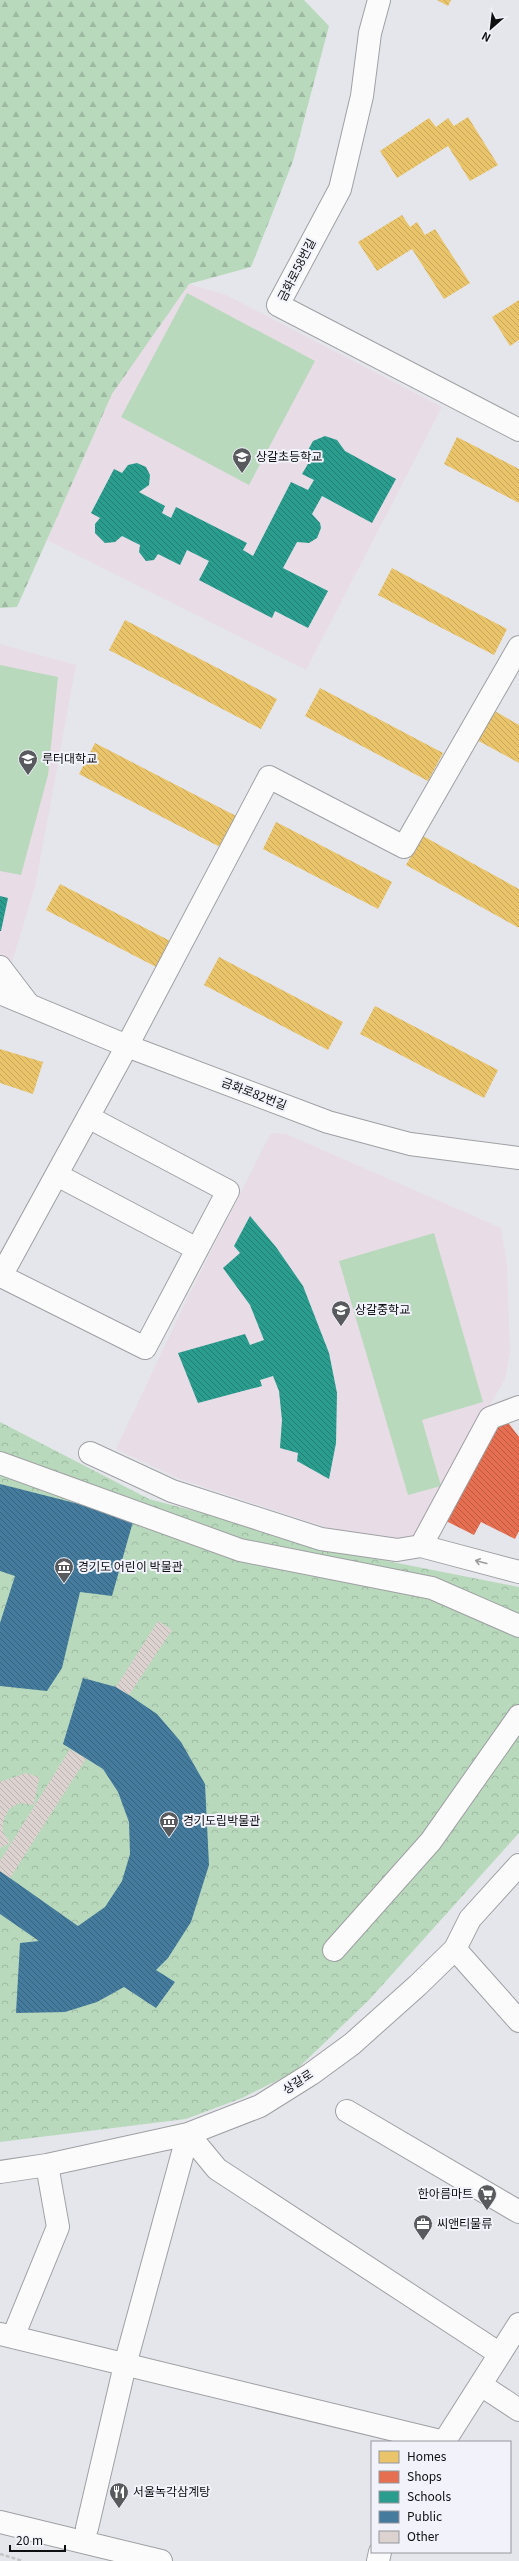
<svg xmlns="http://www.w3.org/2000/svg" width="519" height="2561" font-family="Georgia,'Noto Sans KR',serif">
<style>
.education{fill:#e8dce6}
.forest{fill:url(#forest-firs)}
.park{fill:url(#park-crowns)}
.pitch{fill:#b9d9bc}
.homes{fill:url(#homes-back-hatch)}
.shops{fill:url(#shops-back-hatch)}
.schools{fill:url(#schools-back-hatch)}
.public{fill:url(#public-back-hatch)}
.building{fill:url(#building-back-hatch)}
.lines{fill:none;stroke-linecap:round;stroke-linejoin:round}
.minor-casing{stroke:#9fa0a3;stroke-width:24}
.path{stroke:#c4c4c6;stroke-width:2.5;stroke-dasharray:4 2;stroke-linecap:butt}
.minor{stroke:#fbfbfc;stroke-width:22}
.oneway{stroke:#9c9d9e}
.labels{text-anchor:middle;stroke-width:4;stroke-linejoin:round;paint-order:stroke}
.street-label{font-size:12px;fill:#0e0f11;stroke:#f1f2fa}
.poi-label{font-size:12px;fill:#0e0f11;stroke:#f1f2fa;text-anchor:start}
</style>
<defs>
<pattern id="forest-firs" width="22" height="20" patternUnits="userSpaceOnUse"><rect width="22" height="20" fill="#b9d9bc"/><path d="M5 1l3.5 6h-7zM16 11l3.5 6h-7z" fill="#9eb9a1"/></pattern>
<pattern id="park-crowns" width="20" height="18" patternUnits="userSpaceOnUse"><rect width="20" height="18" fill="#b9d9bc"/><path d="M2 6a3 3 0 1 1 6 0M12 15a3 3 0 1 1 6 0" fill="none" stroke="#9eb9a1"/></pattern>
<pattern id="homes-back-hatch" width="6" height="6" patternUnits="userSpaceOnUse"><rect width="6" height="6" fill="#e9c46a"/><path d="M-1 5l2 2M0 0l6 6M5-1l2 2" fill="none" stroke="#c7a75b"/></pattern>
<pattern id="shops-back-hatch" width="6" height="6" patternUnits="userSpaceOnUse"><rect width="6" height="6" fill="#e76f51"/><path d="M-1 5l2 2M0 0l6 6M5-1l2 2" fill="none" stroke="#ba5a42"/></pattern>
<pattern id="schools-back-hatch" width="6" height="6" patternUnits="userSpaceOnUse"><rect width="6" height="6" fill="#2a9d8f"/><path d="M-1 5l2 2M0 0l6 6M5-1l2 2" fill="none" stroke="#227e73"/></pattern>
<pattern id="public-back-hatch" width="6" height="6" patternUnits="userSpaceOnUse"><rect width="6" height="6" fill="#457b9d"/><path d="M-1 5l2 2M0 0l6 6M5-1l2 2" fill="none" stroke="#38637f"/></pattern>
<pattern id="building-back-hatch" width="6" height="6" patternUnits="userSpaceOnUse"><rect width="6" height="6" fill="#dcd2cf"/><path d="M-1 5l2 2M0 0l6 6M5-1l2 2" fill="none" stroke="#bcb3b1"/></pattern>
</defs>
<rect width="100%" height="100%" fill="#e5e6eb"/>
<path class="education" d="M189 284 226 295 442 407 306 670 47 540 112 394Z
M0 644 76 665 35 887 11 965 0 963Z
M271 1133 286 1134 501 1228 507 1264 510 1352 505 1379 411 1540 328 1528 180 1479 116 1449 185 1303Z"/>
<path class="forest" d="M0 0H304L329 26 293 161 251 267 189 284 112 394 17 607 0 608Z"/>
<path class="park" d="M0 1422 149 1499 367 1557 519 1587V1833L369 2000 294 2072 242 2098 186 2119 0 2142Z"/>
<path class="pitch" d="M187 293 315 361 249 485 121 417Z
M0 665 58 677 48 775 21 875 0 871Z
M434 1233 483 1402 422 1420 441 1486 408 1495 339 1261Z"/>
<path class="homes" d="M437 0H451L448 6Z
M468 117 498 165 470 181 448 146 397 178 380 151 429 118 436 127 448 118 454 126Z
M402 215 410 227 417 222 425 235 435 229 470 283 444 299 412 249 377 271 358 242Z
M519 300V340L510 346 492 317Z
M457 437 519 469V503L444 464Z
M392 568 507 629 494 655 378 595Z
M125 620 277 699 261 729 109 650Z
M320 688 443 753 428 781 305 716Z
M491 709 519 725V763L475 739Z
M95 743 238 817 222 848 79 774Z
M276 822 392 882 378 909 263 849Z
M423 836 519 889V928L406 865Z
M60 884 176 944 162 970 46 910Z
M219 957 343 1022 328 1050 204 985Z
M375 1006 498 1070 484 1098 360 1034Z
M0 1049 43 1062 33 1094 0 1083Z"/>
<path class="shops" d="M506 1420 519 1437V1531L515 1539 481 1522 474 1535 444 1520 489 1432Z"/>
<path class="schools" d="M325 436 337 440 345 451 396 479 372 523 322 496 312 514 320 523 321 528 317 538 309 543 297 542 283 568 328 591 308 628 275 611 272 618 199 580 209 561 187 550 180 565 158 554 154 560 146 561 139 552 140 545 122 536 115 542 105 543 95 533V524L100 518 91 513 114 469 122 473 128 465 137 463 146 467 150 475 149 485 139 492 165 506 162 513 171 518 176 507 247 543 243 550 253 556 291 482 308 490 314 480 302 474 309 462 307 452 313 441Z
M0 896 8 898 1 931H0Z
M250 1216 276 1247 303 1286 329 1353 337 1393 336 1443 329 1479 297 1461 298 1453 280 1448 282 1420 279 1391 273 1376 260 1380 262 1386 198 1403 178 1353 245 1334 250 1345 264 1340 250 1305 223 1268 240 1253 234 1246Z"/>
<path class="public" d="M0 1484 134 1518 112 1596 80 1592 62 1668 47 1691 0 1686V1623L15 1576 0 1571Z
M83 1678 116 1687 129 1695 157 1714 181 1742 205 1784 209 1865 191 1922 168 1958 156 1970 175 1982 156 2008 124 1987 97 2002 65 2012 16 2013 20 1943 39 1941 0 1914V1871L78 1926 105 1907 122 1881 130 1854 129 1822 118 1792 103 1769 63 1744Z"/>
<path class="building" d="M158 1621 172 1630 129 1695 116 1687Z
M70 1749 86 1759 10 1878 0 1871V1861Z
M26 1773 39 1777 34 1805 20 1803 9 1809 3 1821V1832L10 1843 0 1848V1782Z"/>
<g class="lines">
<g class="minor-casing">
<path id="minor" d="M379 0 370 33 362 96 340 189 278 305 519 430
M0 967 29 1005
M0 993 127 1046 328 1122 410 1144 519 1158
M88 1117 228 1191 145 1348 1 1276 127 1046 269 777 404 847 519 647
M57 1175 197 1249
M90 1453 172 1491 321 1539 397 1550 421 1546 519 1572
M0 1463 240 1550 432 1588 519 1626
M421 1546 490 1418 519 1407
M455 1949 519 2021
M334 1950 431 1841 519 1716
M347 2111 519 2212
M188 2134 217 2169 500 2354
M0 2172 47 2165 188 2134 260 2106 311 2074 352 2044 418 1985 455 1949 470 1919 519 1865
M0 2334 444 2442 519 2324
M13 2337 58 2227 47 2165
M481 2385 519 2410
M0 2522 161 2561
M87 2528 125 2365 188 2134
M378 2561 380 2552"/>
</g>
<path class="path" d="M0 2554 23 2561"/>
<use href="#minor" class="minor"/>
</g>
<defs><path id="oneway-shaft" d="M-6 0H5M1.5-3L5.5 0L1.5 3" fill="none" stroke-width="1.6" stroke-linecap="round" stroke-linejoin="round"/></defs>
<use class="oneway" href="#oneway-shaft" transform="translate(481 1562) rotate(-165)"/>
<defs>
<g id="school-pin" transform="scale(1)"><path d="M0 17L-7.5 6A9.5 9.5 0 1 1 7.5 6Z" fill="#595a5d" stroke="#f1f2fa"/><path d="M0-5L7-2L0 1L-7-2ZM-4 1L0 2.5L4 1V4Q0 6-4 4Z" fill="#fff"/></g>
<g id="university-pin" transform="scale(1)"><path d="M0 17L-7.5 6A9.5 9.5 0 1 1 7.5 6Z" fill="#595a5d" stroke="#f1f2fa"/><path d="M0-5L7-2L0 1L-7-2ZM-4 1L0 2.5L4 1V4Q0 6-4 4Z" fill="#fff"/></g>
<g id="museum-pin" transform="scale(1)"><path d="M0 17L-7.5 6A9.5 9.5 0 1 1 7.5 6Z" fill="#595a5d" stroke="#f1f2fa"/><path d="M0-6L6-3V-2H-6V-3ZM-5-1h2V3h-2ZM-1-1h2V3h-2ZM3-1h2V3H3ZM-6 4H6V6H-6Z" fill="#fff"/></g>
<g id="supermarket-pin" transform="scale(1)"><path d="M0 17L-7.5 6A9.5 9.5 0 1 1 7.5 6Z" fill="#595a5d" stroke="#f1f2fa"/><path d="M-6-5.5h2.5l.6 2H6L4.5 2H-2.5L-4.4-4H-6ZM-1.5 3.2a1.3 1.3 0 1 0 .1 0ZM3 3.2a1.3 1.3 0 1 0 .1 0Z" fill="#fff"/></g>
<g id="office-pin" transform="scale(1)"><path d="M0 17L-7.5 6A9.5 9.5 0 1 1 7.5 6Z" fill="#595a5d" stroke="#f1f2fa"/><path d="M-6-3h4V-5.5h4V-3h4V5H-6ZM-1-4.5V-3h2v-1.5ZM-6 0V1H6V0Z" fill="#fff"/></g>
<g id="restaurant-pin" transform="scale(1)"><path d="M0 17L-7.5 6A9.5 9.5 0 1 1 7.5 6Z" fill="#595a5d" stroke="#f1f2fa"/><path d="M-5-6h1v4h1v-4h1v4h1v-4h1v5L-1.5 .5V6h-2V.5L-5-1ZM5-6V6H3V1.5H1.5Q1.5-4 5-6Z" fill="#fff"/></g>
</defs>
<g fill-rule="evenodd">
<use href="#school-pin" x="242" y="457"/>
<use href="#university-pin" x="28" y="759"/>
<use href="#school-pin" x="341" y="1310"/>
<use href="#museum-pin" x="64" y="1567"/>
<use href="#museum-pin" x="169" y="1821"/>
<use href="#supermarket-pin" x="487" y="2194"/>
<use href="#office-pin" x="423" y="2224"/>
<use href="#restaurant-pin" x="119" y="2492"/>
</g>
<g class="labels">
<g class="street-label">
<text transform="translate(297 270) rotate(-63)" y="4">금화로58번길</text>
<text transform="translate(254 1094) rotate(21)" y="4">금화로82번길</text>
<text transform="translate(298 2082) rotate(-33)" y="4">상갈로</text>
</g>
<g class="poi-label">
<text x="256" y="461">상갈초등학교</text>
<text x="42" y="763">루터대학교</text>
<text x="355" y="1314">상갈중학교</text>
<text x="78" y="1571">경기도 어린이 박물관</text>
<text x="183" y="1825">경기도립박물관</text>
<text x="473" y="2198" text-anchor="end">한아름마트</text>
<text x="437" y="2228">씨앤티물류</text>
<text x="133" y="2496">서울녹각삼계탕</text>
</g>
</g>
<rect x="371" y="2441" width="140" height="112" fill="#f1f2fa" stroke="#96979d"/>
<rect x="379" y="2451" width="20" height="12" fill="#e9c46a" stroke="#96979d"/>
<text x="407" y="2461" font-size="12" fill="#0e0f11">Homes</text>
<rect x="379" y="2471" width="20" height="12" fill="#e76f51" stroke="#96979d"/>
<text x="407" y="2481" font-size="12" fill="#0e0f11">Shops</text>
<rect x="379" y="2491" width="20" height="12" fill="#2a9d8f" stroke="#96979d"/>
<text x="407" y="2501" font-size="12" fill="#0e0f11">Schools</text>
<rect x="379" y="2511" width="20" height="12" fill="#457b9d" stroke="#96979d"/>
<text x="407" y="2521" font-size="12" fill="#0e0f11">Public</text>
<rect x="379" y="2531" width="20" height="12" fill="#dcd2cf" stroke="#96979d"/>
<text x="407" y="2541" font-size="12" fill="#0e0f11">Other</text>
<g transform="translate(491 28) rotate(208)" stroke="#f1f2fa" stroke-width="3" paint-order="stroke">
<path d="M0-3L7 15L0 10L-7 15Z" fill="#0e0f11"/>
<text y="-6" font-size="11" font-weight="bold" text-anchor="middle" fill="#0e0f11">N</text>
</g>
<path d="M10 2545v6h55v-6" fill="none" stroke="#0e0f11" stroke-width="2"/>
<text x="16" y="2545" font-size="12" fill="#0e0f11" stroke="#f1f2fa" stroke-width="3" paint-order="stroke">20 m</text>
</svg>
